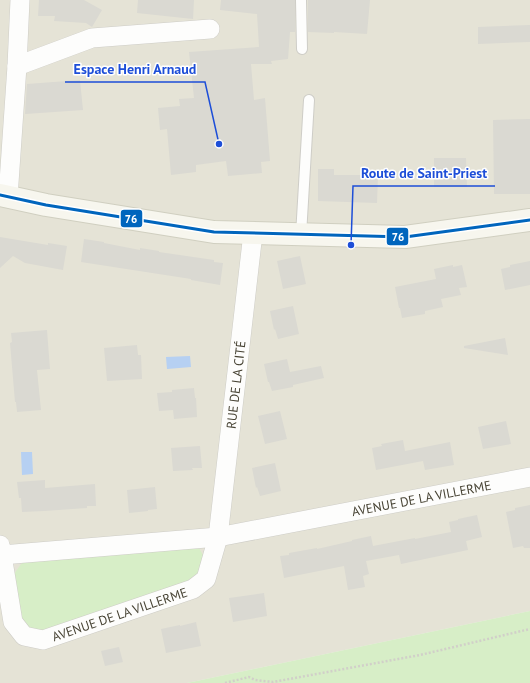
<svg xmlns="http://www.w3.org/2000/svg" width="530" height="683" font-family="'PT Sans',sans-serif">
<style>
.residential{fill:#e5e3d6}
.green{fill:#d7eec7}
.water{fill:#b6d0f2}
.building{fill:#dad9d2}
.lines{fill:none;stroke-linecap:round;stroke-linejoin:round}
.lane-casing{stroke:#cecdc7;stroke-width:12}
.street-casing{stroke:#cecdc7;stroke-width:20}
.secondary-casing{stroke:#d0cfc0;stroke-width:24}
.path{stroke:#d1cfc9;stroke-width:2.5;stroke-dasharray:2 2;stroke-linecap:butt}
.lane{stroke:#fdfdfc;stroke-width:10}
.street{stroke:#fdfdfc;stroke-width:19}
.secondary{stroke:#f7f6ee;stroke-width:22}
.bus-1-casing{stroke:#fff;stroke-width:6}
.bus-1{stroke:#0065bd;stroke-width:3}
.labels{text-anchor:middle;stroke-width:3;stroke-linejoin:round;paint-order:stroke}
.street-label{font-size:13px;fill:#474334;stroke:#fff}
.leader{fill:none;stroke:#1d4ed8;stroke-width:1.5}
.callout-dot{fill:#1d4ed8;stroke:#fff;stroke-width:1.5}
.callout-label{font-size:14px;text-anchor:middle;font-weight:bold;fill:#1d4ed8;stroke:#fff;stroke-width:3;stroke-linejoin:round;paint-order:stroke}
.line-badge{stroke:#fff;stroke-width:1.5}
.badge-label{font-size:11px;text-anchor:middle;font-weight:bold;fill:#fff}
</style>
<rect width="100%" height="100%" fill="#f0f0ea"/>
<path class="residential" d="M0 0H530V611L187 683H0Z"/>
<path class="green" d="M190 545 199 548 203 555 196 582 40 632 28 628 19 622 14 574 21 564 27 559Z
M530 611V683H187Z"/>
<path class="water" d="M190 356 191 367 167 369 166 357Z
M32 452 33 474 22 475 21 452Z"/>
<path class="building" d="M39 0H84L102 10 92 27 86 23 54 21 55 16H38Z
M138 0H194L193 19 137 13Z
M221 0H295V32H290L288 59 271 61 272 64H251L254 100 265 98 270 161 261 162 262 173 228 176 226 161 196 165V172L171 175 167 129 160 130 158 108 180 106 179 99 194 98 189 52 259 47 257 14 220 10Z
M308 0H370L367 34 334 32V33L308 32Z
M530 25V42L478 44V27Z
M80 80 83 110 25 114 27 84Z
M530 119V194H494L493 120Z
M434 158H466L467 187H434Z
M318 169H334V175H378L377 203 318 201Z
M0 237 48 245V243L67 246 63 270 25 263 13 256 0 268Z
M84 239 104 242V243L140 250V248L159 251V252L214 260V262L223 263 220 285 191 280V279L81 262Z
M300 256 306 284 283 289 277 261Z
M530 261V285L505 290 501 269 510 267V265Z
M453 265V267L462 265 467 287 459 288 461 295 441 299 443 307 425 311V314L402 318 400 308H399L395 287 436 279 434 269Z
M293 306 299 334 278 339 275 329 274 330 270 311Z
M47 330 50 369 37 370 41 410 17 412 16 402H15L10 343 12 342 11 333Z
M505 338 508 355 464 348V346Z
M137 345 138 355H141L142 379 107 381 104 348Z
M287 359 290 372 321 366 324 378 293 385V387L272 391 269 382H268L264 364Z
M194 388 195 398H196L197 417 174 419 173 410 159 411 157 393 172 392V390Z
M280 411 287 439 265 444 258 416Z
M506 421 511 444 483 449 478 427Z
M403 440 405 451 450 442 454 465 425 470 423 461 376 470 372 448 382 446 381 444Z
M200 446 202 468H192L193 470 173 471 171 448Z
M275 463 281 491 260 496 257 487 256 488 252 468Z
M45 480V488L95 484 96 506H87V508L44 511 22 512 21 498H19L17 482Z
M155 487 157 509 148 510V511L129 513 127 490Z
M530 505V548H524L523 546 513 548 506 512 515 510V508Z
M477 515 482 537 466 541 468 550 401 564 399 555 366 561 369 574 363 576 365 587 348 590 344 566 284 578 280 556 289 555V553L317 548V549L352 541V540L371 536 373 546 415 538V539L451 532 449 522 458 520V519Z
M264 593 267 616 233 622 229 598Z
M196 622 201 646 166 653 161 629 180 625V626Z
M119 647 123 662 105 666 101 651Z"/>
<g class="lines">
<g class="lane-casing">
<path id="lane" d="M301 0 302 49
M301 235 309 100"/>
</g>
<g class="street-casing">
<g id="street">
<path d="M17 66 92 38 210 29"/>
<path d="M8 197 17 66 20 0"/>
<path id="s1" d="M0 545 2 555 218 537 530 477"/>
<path id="s2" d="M2 555 13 622 24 636 43 640 193 589 206 579 218 537 253 233"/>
</g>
</g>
<g class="secondary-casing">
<path id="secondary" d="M0 195 46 205 214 232 405 237 530 220"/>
</g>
<path class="path" d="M225 683 249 677 255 680 273 682 420 655 530 629"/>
<use href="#lane" class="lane"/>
<use href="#street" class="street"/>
<use href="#secondary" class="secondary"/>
<g class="bus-1-casing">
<path id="bus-1" d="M0 195 46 205 214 232 405 237 530 220"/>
</g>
<use href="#bus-1" class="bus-1"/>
</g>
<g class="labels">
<g class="street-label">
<text dy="5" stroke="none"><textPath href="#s2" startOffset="477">RUE DE LA CITÉ</textPath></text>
<text dy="5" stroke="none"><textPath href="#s1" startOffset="434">AVENUE DE LA VILLERME</textPath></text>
<text dy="5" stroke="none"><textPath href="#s2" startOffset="186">AVENUE DE LA VILLERME</textPath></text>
</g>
</g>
<path class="leader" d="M219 144L205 82H65M351 245L353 186H495"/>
<g class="callout-dot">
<circle cx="219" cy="144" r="4"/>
<circle cx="351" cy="245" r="4"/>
</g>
<g class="callout-label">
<text x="135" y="74">Espace Henri Arnaud</text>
<text x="424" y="178">Route de Saint-Priest</text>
</g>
<g class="line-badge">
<rect x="120" y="209" width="23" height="19" rx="4" fill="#0065bd"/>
<rect x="386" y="227" width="23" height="19" rx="4" fill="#0065bd"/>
</g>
<g class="badge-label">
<text x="131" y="223">76</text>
<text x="398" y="241">76</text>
</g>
</svg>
